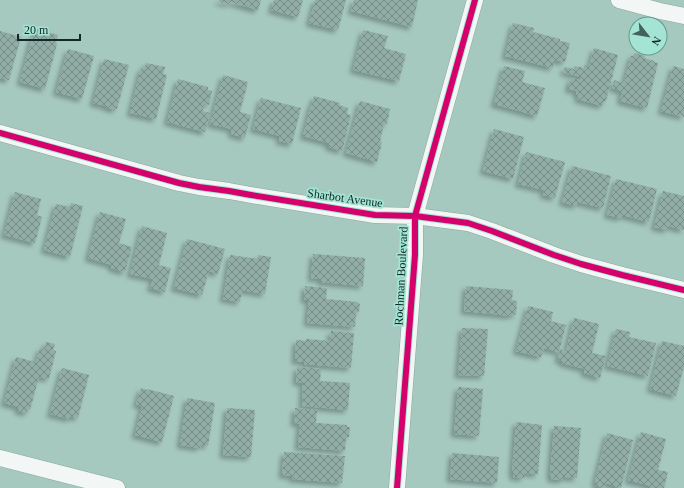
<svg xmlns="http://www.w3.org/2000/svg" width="684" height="488" font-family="Georgia,serif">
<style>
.building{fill:url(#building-cross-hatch);filter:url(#shadow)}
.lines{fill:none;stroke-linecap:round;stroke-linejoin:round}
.minor-casing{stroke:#8ba6a0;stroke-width:17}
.minor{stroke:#f2f7f5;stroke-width:16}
.cycleway-casing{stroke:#a3e4d4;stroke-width:8}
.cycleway{stroke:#d6006c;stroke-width:6}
.labels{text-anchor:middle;stroke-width:3.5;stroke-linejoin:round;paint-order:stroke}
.street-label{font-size:12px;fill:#102a25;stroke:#a3e4d4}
</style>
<defs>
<pattern id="building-cross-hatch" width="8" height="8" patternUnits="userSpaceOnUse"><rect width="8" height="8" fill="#91ada6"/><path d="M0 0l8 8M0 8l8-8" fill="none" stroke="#758d87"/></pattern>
<filter id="shadow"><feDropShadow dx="-3.5" dy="3.5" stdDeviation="2" flood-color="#0004"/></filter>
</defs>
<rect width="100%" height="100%" fill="#a5c8bf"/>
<path class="building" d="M219 0H261L258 10 230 2 229 4 219 2Z
M274 0H303L298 17 271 10Z
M315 0H346L338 30 309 23Z
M354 0H418L412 27 351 11Z
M513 23 534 28 533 32 560 39V41L570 43 565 62 554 60 553 68 505 56Z
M36 29 58 35 56 43 57 44 45 89 20 82 32 37H34Z
M363 30 388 36 384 48 406 54 399 81 353 70Z
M0 31 21 37 9 80 0 78Z
M594 48 618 55 606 101H604L602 106 577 99 579 95 576 94 577 91 568 89 571 78 580 80 581 77 563 72 565 67 574 69V66L584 68V65L589 67Z
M68 49 94 56 82 99 56 92Z
M635 53 645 56 644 58 654 61V62L658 63 647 108 620 101 622 91 612 88 614 80 624 83 631 56H633Z
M104 59 129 65 117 109 115 108V110L106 107V106L93 103Z
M146 63 165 67 163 74 167 75 156 119 130 113 141 68 144 69Z
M504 66 525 71 522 82 545 88 537 116 494 104Z
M673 66 684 69V117L661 111Z
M223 75 248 82 240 112 251 115 245 138 231 134 232 129 210 124Z
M178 79 208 87V90L212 91 209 105 204 103 203 111 210 113 205 132 167 122Z
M314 96 340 103 339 105 348 108 347 114 351 115 342 151 329 147V145L328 144 329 143 303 136 311 104 312 105Z
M261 98 301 108 292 144 279 141 280 136 253 129Z
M360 101 390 109 387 124H384L380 142H382L377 162 346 153Z
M494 129 524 137 513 179 483 171Z
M526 152 565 162 555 198 543 195 544 190 518 184Z
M572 166 611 176 603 208 577 202 576 206 562 202Z
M616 179 657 189 649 222 622 215 621 218 607 215Z
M663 191 684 196V230L668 226 667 230 654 227Z
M15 192 41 199 37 215 42 217 35 243 4 235Z
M71 203 83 206 70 257 44 250 56 204 70 207Z
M100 212 126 219 119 243 132 247 125 272 111 268 112 265 88 258Z
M142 226 167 233 159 265 171 268 165 292 150 288 153 279 130 274Z
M187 239 225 249 218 274 209 271 202 295 174 288Z
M313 254 365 258 363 286 321 282V279L311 278Z
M230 255 258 259V255L271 257 265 294 242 290 240 302 223 299Z
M305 286 327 288 326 299 358 302V303L360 304 359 312H356L355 327 307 323 309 300H304Z
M466 286 513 290 512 300 517 301 516 315 511 314V316L464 311Z
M528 306 553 312 551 321 566 325 559 352 544 348 541 357 516 351Z
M574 318 599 324 592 353 606 356 600 378 584 373 585 369 562 363 563 361 558 360 560 349 566 351Z
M462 328 488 329 484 376 458 375Z
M616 329 630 332 629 337 656 343 648 376 607 366Z
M331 331 354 333 351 368 304 364 305 362 295 361 296 340 306 341V339L330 341Z
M662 341 684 346V370H683L676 396 650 389Z
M46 342 55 344 53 350 56 351 49 379 39 377 30 410 28 409 27 413 18 411 19 407 4 403 16 357 36 362 40 348 44 349Z
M297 367 321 369 320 381 350 383 348 410 302 406 303 383 296 382Z
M62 368 89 375 78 418 70 416V419L50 414Z
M458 387 483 389 479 436 454 434Z
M141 388 147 390V389L174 396 162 442 135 435 142 406 136 404Z
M187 398 215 403 208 446 201 444 200 448 180 445Z
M227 408 255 410 251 457 223 455Z
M295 408 317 410 316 423 347 425V427H350L349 437H346L345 451 298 447 300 424 294 423Z
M516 422 542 425 538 474 524 473V478L513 477V472H512Z
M554 426 581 428 577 478 563 477V480L551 479V476H550Z
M641 432 666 439 658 470 668 472 664 488H650L651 486 628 480Z
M607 433 633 440 621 488 606 483 605 488 595 485 596 481H595Z
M284 452 345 456 342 483 292 479 293 476 282 475Z
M452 453 499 457 497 483 450 479Z"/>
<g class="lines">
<g class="minor-casing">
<path id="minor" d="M619 0 660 11 684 16
M0 133 179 183 199 187 229 191 251 195 375 215 415 216 468 223 492 231 554 255 581 264 622 275 684 290
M0 458 117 488
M397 488 415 255V216L475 0"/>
</g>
<use href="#minor" class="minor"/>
<g class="cycleway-casing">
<path id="cycleway" d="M0 133 179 183 199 187 229 191 251 195 375 215 415 216 468 223 492 231 554 255 581 264 622 275 684 290
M397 488 415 255V216L475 0"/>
</g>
<use href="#cycleway" class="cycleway"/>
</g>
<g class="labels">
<g class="street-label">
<text transform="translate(345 198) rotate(8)" y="4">Sharbot Avenue</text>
<text transform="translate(401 276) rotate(-87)" y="4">Rochman Boulevard</text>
</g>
</g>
<g transform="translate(648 36) rotate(121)"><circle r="19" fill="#a3e4d4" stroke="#689a8e"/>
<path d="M0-3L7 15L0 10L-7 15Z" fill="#44615b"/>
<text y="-6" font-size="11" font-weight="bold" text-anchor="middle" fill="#102a25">N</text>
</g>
<path d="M18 34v6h62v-6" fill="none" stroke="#102a25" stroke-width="2"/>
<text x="24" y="34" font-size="12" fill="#102a25" stroke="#a3e4d4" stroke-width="3" paint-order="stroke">20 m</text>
</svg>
